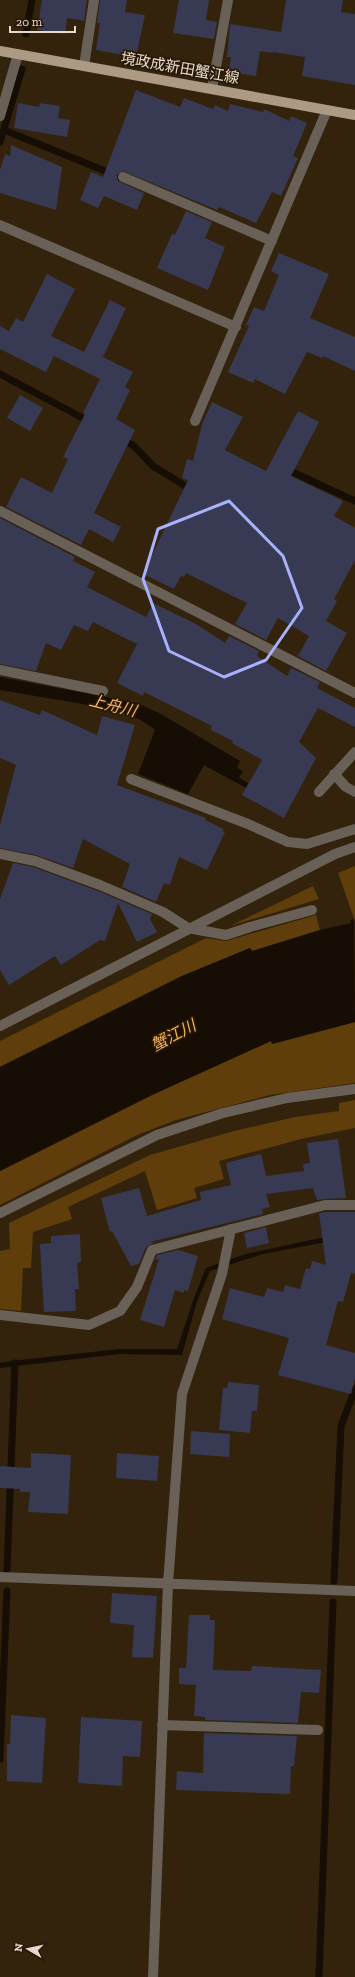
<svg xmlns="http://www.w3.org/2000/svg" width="355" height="1977" font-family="'Zilla Slab','Noto Sans JP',serif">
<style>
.green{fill:#5f3e0b}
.water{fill:#160d04}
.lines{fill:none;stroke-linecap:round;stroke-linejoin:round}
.stream{stroke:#160d04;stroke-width:7}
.building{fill:#373a52}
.minor{stroke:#696157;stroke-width:10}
.major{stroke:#ac9a85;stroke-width:10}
.marked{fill:none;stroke:#a7b1fc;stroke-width:3;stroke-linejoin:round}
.labels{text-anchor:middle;stroke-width:3.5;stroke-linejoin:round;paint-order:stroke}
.street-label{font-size:15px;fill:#e4d9cc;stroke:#291904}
.water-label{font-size:16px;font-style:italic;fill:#f4b35f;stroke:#291904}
</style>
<rect width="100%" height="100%" fill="#33230d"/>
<path class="green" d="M355 866V921L338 873Z
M313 886 319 899 230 926Z
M316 915 320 930 252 951 250 948 182 976 0 1067V1041L206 938 226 941Z
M355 1022V1083L270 1095 176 1120 137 1135 0 1205V1171L152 1095 271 1041 272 1044Z
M355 1100V1128L305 1138 219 1161 224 1179 194 1188 197 1198 157 1210 145 1171 68 1207 72 1219 33 1232 31 1268H23L21 1311 0 1309V1251L10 1249 9 1223 150 1155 234 1131 295 1117 339 1111V1103Z"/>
<path class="water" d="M0 677 137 703 161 714 240 761 237 768 243 771 239 778 248 783 246 788 204 765 188 794 138 774 155 730C132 710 100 708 71 702 47 698 24 694 0 690Z
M354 919 355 1022 272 1044 271 1041 152 1095 0 1171V1067L182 976 250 948 252 951 320 930 351 923 350 920Z
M334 1235 337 1240 263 1254 210 1271 197 1301 182 1355 119 1354 0 1368V1363L11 1361 119 1349H177L194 1298 206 1268 246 1254Z"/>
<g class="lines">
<path class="stream" d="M26 34 32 0
M4 130 120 177
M0 142 22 69
M0 374 92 423
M122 439 134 446 153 466 192 490
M284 468 355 501
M7 1570 15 1363
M334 1581 341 1426 355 1389
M0 1759 7 1591
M319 1977 333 1602"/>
</g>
<path class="building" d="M42 0H87L84 21 67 18 65 34 37 30Z
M100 0H127L125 12 145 15 137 52 124 50 123 55 96 50 100 23H97Z
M179 0H209L206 20 217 22 214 39 173 33Z
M286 0H343L341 12 355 14V85L302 76 305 57 273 52V53L260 51 256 76 236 73 237 70 229 69 231 57H227L230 24 281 32Z
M136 90 180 107 184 98 213 109 215 105 228 111 230 104 263 112 264 109 289 121 291 116 307 123 293 156 298 158 281 196 272 192 256 223 219 207 217 210 123 171 117 175 118 181 144 193 137 210 104 196 98 208 80 200 91 172 103 177Z
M18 103 39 107 40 103 60 106 58 118 70 120 67 137 14 128Z
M11 145 62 167 56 210 0 193V170L5 154 10 156Z
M186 211 212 222 205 238 225 247 208 290 157 268 172 234 175 235Z
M279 253 329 274 310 318 355 337V371L323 356 322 358 307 352 285 394 255 379 253 383 228 372 249 326 246 325 254 307 264 311 279 275 271 271Z
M47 274 75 289 51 336 84 352 110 300 126 308 103 357 133 372 125 387 130 390 116 419 135 430 94 513 121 527 113 542 89 529 81 545 6 507 21 477 52 493 68 459 63 457 85 414 83 413 100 379 54 356 46 372 0 349V326L9 331 16 318 23 322Z
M20 395 43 408 30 431 7 418Z
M212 402 243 417 225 450 266 471 298 411 319 422 291 476 343 501 334 516 355 528V560L334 599 337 601 326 621 347 633 326 671 298 656 309 636 278 618 266 640 235 624 247 603 186 573 184 577 181 576 174 589 143 574 188 480 182 478 187 459 193 461 202 424Z
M0 518 75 557 73 561 95 572 87 587 146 617 153 603 196 624 225 643 229 636 259 651 257 656 287 676 291 668 320 682 317 688 355 708V727L318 708 299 742 316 758 284 818 242 795 262 760 232 743 233 741 211 730 212 726 144 692 143 696 117 683 137 644 93 622 88 631 74 625 61 650 46 643 36 671 0 664Z
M0 700 40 715 42 710 97 735 102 716 135 725 117 785 206 818 205 820 224 829 222 831 225 832 207 870 179 857 170 885 164 883 156 902 122 887 130 864 83 839 73 868 36 855 0 848V825L16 765 0 758Z
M13 863 33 867 98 891 152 914 150 919 157 932 137 942 118 903 105 941 100 940 61 965 55 956 9 985 0 970V899Z
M338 1139 346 1198 325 1199 317 1200 313 1188 266 1194 270 1207 262 1209 263 1214 150 1242 154 1243 146 1247 139 1264 131 1266 112 1231 110 1232 101 1198 139 1188 147 1216 201 1200 200 1192 231 1185 226 1163 261 1154 266 1176 304 1171 303 1164 310 1163 307 1143Z
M326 1212H355V1274L351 1273 343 1302 338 1301 326 1345 355 1353V1378L351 1394 278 1375 289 1338 222 1319 230 1288 264 1297 267 1288 283 1292 285 1285 300 1289 306 1268 310 1269 312 1261 326 1265 319 1213Z
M266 1227 269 1243 247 1248 244 1233Z
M80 1234 81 1262 77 1263 79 1289H75L76 1311 44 1312 40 1244 51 1243V1236Z
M178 1250 198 1256 188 1291 184 1290V1293L175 1290 164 1327 140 1320 159 1259 155 1260 157 1255Z
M228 1382 259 1385 257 1411H252L250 1433 219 1430 223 1388H227Z
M191 1431 230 1434 229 1457 190 1454Z
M31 1453 71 1455 68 1514 28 1512 30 1492H20V1489L0 1488V1466L31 1468Z
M117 1453 159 1456 157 1481 116 1478Z
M112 1593 157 1596 153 1658 132 1657 134 1625 110 1623Z
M189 1615H210V1620H215L213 1670 251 1671 252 1666 321 1670 319 1693 301 1692 298 1723 205 1720V1717L194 1716 196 1685 179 1684V1668H186Z
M11 1715 46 1718 42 1783 7 1781V1744H10Z
M81 1717 142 1721 140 1757 123 1756 122 1786 78 1783Z
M204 1733 297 1736 294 1766H291L290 1794 176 1790 177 1771 203 1773Z"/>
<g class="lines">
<path class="minor" d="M84 66 94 0
M212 89 228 0
M0 116 18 54
M123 177 272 241
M0 225 236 327
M195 421 327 110
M0 511 355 693
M0 670 103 691
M334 774 346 787 355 792
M131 779 248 824 288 842 307 844 355 829
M319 792 355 752
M0 854 35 861 100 885 163 912 188 928 226 935 250 927 312 910
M0 1026 335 854 355 847
M0 1213 157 1135 223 1113 287 1098 355 1089
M0 1315 89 1325 120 1311 137 1287 152 1250 325 1205H355
M0 1577 355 1591
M162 1725 318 1730
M153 1977 168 1584 182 1394 222 1274 231 1229"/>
<path class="major" d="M0 51 355 115"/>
</g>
<path class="marked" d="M229 501 283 556 302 608 266 660 224 677 169 651 143 579 158 529Z"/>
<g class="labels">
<g class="street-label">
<text transform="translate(180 68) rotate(10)" y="5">境政成新田蟹江線</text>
</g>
<g class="water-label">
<text transform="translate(113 705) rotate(14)" y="6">上舟川</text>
<text transform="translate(173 1035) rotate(-28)" y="6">蟹江川</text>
</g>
</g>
<g transform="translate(28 1949) rotate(279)" stroke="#291904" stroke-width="3" paint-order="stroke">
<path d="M0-3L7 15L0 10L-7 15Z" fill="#e4d9cc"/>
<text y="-6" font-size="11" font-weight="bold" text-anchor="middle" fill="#e4d9cc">N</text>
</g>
<path d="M10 26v6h65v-6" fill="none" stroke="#e4d9cc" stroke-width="2"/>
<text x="16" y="26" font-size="12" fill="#e4d9cc" stroke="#291904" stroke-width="3" paint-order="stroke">20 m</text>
</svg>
